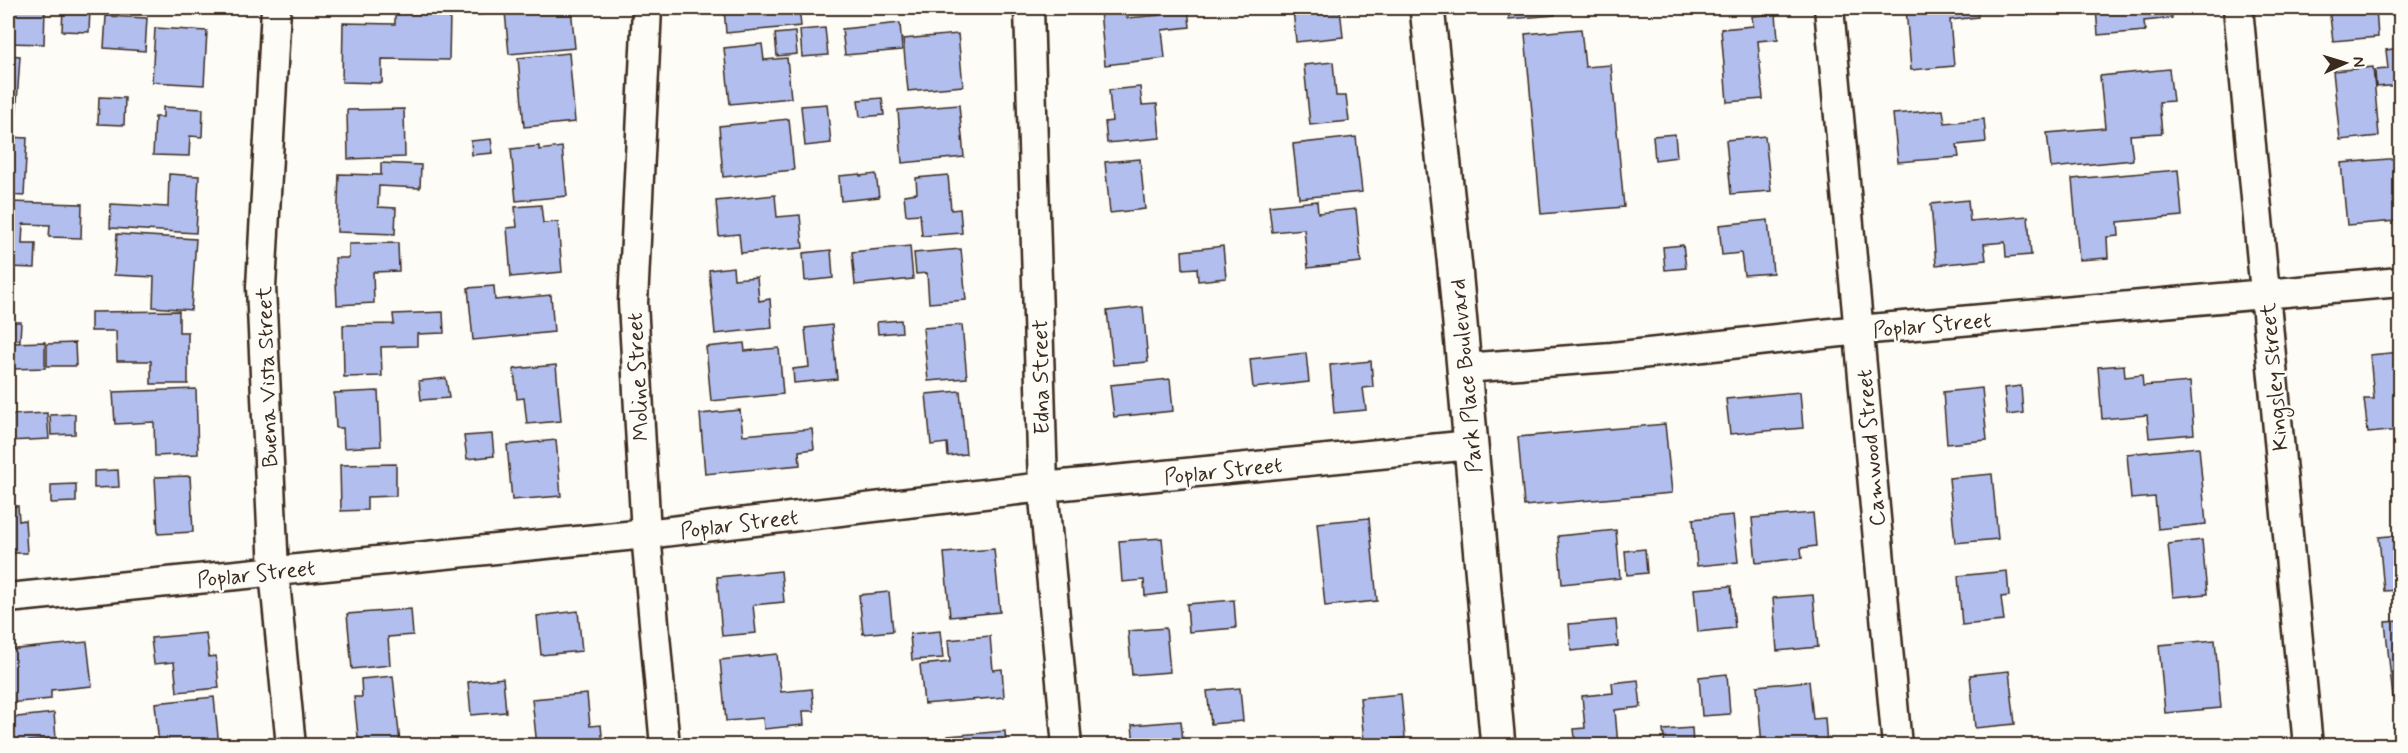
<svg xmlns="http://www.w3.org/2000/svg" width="2408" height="753" font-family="Mynerve,sans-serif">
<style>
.building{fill:#b1beee;stroke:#3b2a1e;stroke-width:1.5}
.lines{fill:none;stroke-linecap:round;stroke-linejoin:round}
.street-casing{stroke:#3b2a1e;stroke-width:33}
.secondary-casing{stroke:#3b2a1e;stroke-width:38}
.street{stroke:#fdfcf7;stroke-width:28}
.secondary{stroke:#fdfcf7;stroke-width:33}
.labels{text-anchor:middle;stroke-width:5;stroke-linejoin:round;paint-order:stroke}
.street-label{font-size:22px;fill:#3b2a1e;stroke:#fdfcf7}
</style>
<rect width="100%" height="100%" fill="#fdfcf7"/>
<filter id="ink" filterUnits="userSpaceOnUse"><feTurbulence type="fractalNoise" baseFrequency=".0167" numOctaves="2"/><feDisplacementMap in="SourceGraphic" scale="12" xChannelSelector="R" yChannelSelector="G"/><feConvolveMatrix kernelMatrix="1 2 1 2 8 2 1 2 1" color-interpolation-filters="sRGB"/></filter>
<g filter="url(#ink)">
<path class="building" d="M8 8H45L44 44 8 43Z
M63 8H90L89 32 62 31Z
M168 8H208V13H167Z
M467 8H571L575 48 509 54 505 12 467 16Z
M724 8H799L801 26 726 33Z
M1126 8 1127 18 1161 15 1160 8H1188L1190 27 1162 30 1165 58 1105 65 1100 11Z
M1293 8H1340L1343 37 1296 42Z
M1508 8H1555V15L1509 19Z
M1906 8H1977L1978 17 1950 20 1954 66 1911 70Z
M2096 8H2171L2172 18 2144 21 2145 31 2098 35Z
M2329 8H2376L2378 37 2333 41Z
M395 13 450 14 449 60 382 59V83L342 82 343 23 395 24Z
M1776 14 1778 39 1758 41 1763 99 1727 102 1721 29 1753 26 1752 16Z
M106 16 147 18 145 51 104 48Z
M900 23 902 50 845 55 842 29Z
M155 28 207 31 204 85 152 82Z
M825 28 828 55 802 57 800 30Z
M1581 29 1585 67 1611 65 1624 207 1541 214 1525 34Z
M795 32 797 54 777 56 775 34Z
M958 34 963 86 908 91 903 39Z
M762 44 764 60 787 58 791 98 730 104 724 48Z
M2400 48V85L2376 87 2375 70 2388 69 2386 50Z
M569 53 575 122 524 127 518 58Z
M8 55 20 56 16 118H8Z
M1333 62 1336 96H1346L1349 121 1310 125 1304 65Z
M2373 67 2379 136 2340 140 2333 71Z
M2169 69 2173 101 2159 102 2162 133 2130 135 2133 160 2051 168 2047 133 2105 128 2100 76Z
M1140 87 1142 105 1157 104 1160 138 1107 143 1105 122 1112 121 1109 90Z
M99 97 125 98 124 125 98 124Z
M882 98 884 115 860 117 858 100Z
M827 104 831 143 805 146 801 106Z
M959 105 964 157 902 163 898 110Z
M163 107 203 109 202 137 190 136 189 156 153 155 155 117H163Z
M404 109 405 157 348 159 347 110Z
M1943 110 1945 123 1984 119 1986 142 1957 145 1959 157 1898 162 1893 114Z
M789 119 794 170 723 177 719 126Z
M1675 134 1677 157 1655 160 1653 136Z
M1765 136 1771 191 1731 194 1726 140Z
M8 137 27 138 24 196 8 195Z
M1356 137 1362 192 1299 198 1293 144Z
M491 139 493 153 472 155 471 141Z
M539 146V150L562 147 567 196 516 201 511 149Z
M2400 158V215H2397V221L2347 225 2341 163Z
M1140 159 1145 209 1110 213 1105 162Z
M381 163 421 165 420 188 379 186 378 207 396 208 395 234 337 232 339 174 381 175Z
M2178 170 2182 216 2118 222 2119 236 2107 237 2108 258 2079 260 2072 179Z
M169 174 199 176 196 233 110 228 111 204 168 207Z
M860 174V176L876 174 879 197 841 201 839 176Z
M948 175 951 210 960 209 962 233 922 236 920 214 906 215 904 195 917 193 916 178Z
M775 195 777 217 800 215 803 248 741 253 739 234 719 236 716 201Z
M1968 200 1970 221 2028 216 2031 255 2006 257 2005 242 1984 244 1986 260 1936 265 1931 204Z
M1317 201 1318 213 1356 209 1361 262 1308 268 1304 229 1272 232 1269 206Z
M8 202 82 204 81 238 49 237 50 225 23 224 22 244H36L35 268 8 267Z
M541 205 543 223 558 222 562 272 511 277 507 228 517 227 515 207Z
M1768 220 1773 273 1744 275 1741 253 1722 255 1719 225Z
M117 234 196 239 191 310 153 307 154 277 114 275Z
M398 243 399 271 373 272 374 303 337 305 335 258H349V244Z
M1683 245 1686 268 1665 270 1663 247Z
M910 246 913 279 855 285 852 252Z
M1223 246 1226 278 1198 281 1197 268 1183 269 1182 251Z
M961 249 966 300 929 303 927 273 916 274 914 253Z
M831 250 833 278 805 281 803 253Z
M733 267 734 279 757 277 759 301 770 299 772 328 715 334 709 270Z
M494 286 495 300 551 295 554 332 473 340 468 288Z
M1143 307 1148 362 1113 365 1107 311Z
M179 311V332H188V384H151V361H117L116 331H91V312Z
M443 312 444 333 417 334V346L381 347 382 376 344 377 343 325 394 324 393 314Z
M901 320 902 332 878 334 877 322Z
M8 322H21L20 340H8Z
M832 325 837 379 794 383 793 369 809 367 805 328Z
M962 325 967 378 928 381 923 328Z
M45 342V368L12 369 11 343Z
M75 343 76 366H47V344Z
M744 343 745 351 779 348 783 394 711 401 706 347Z
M2400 352V430L2368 433 2364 399H2374L2370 355Z
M1306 353 1309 382 1253 388 1250 359Z
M1371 361 1373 387 1363 388 1366 410 1334 413 1330 365Z
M556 365 561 421 527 424 524 398 517 399 514 369Z
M2124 365 2125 377 2142 375 2143 386 2190 382 2194 434 2149 438 2147 415 2102 419 2098 367Z
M446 378 449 398 421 400 419 381Z
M1170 379 1173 411 1114 417 1110 385Z
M2021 386 2023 413 2007 415 2004 388Z
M1982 388 1987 440 1947 444 1943 392Z
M196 389 198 454 155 456 154 422 115 424 113 392Z
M378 391 381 446 344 448 343 428H336L334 393Z
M960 391 966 454 948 456 947 443 931 445 926 394Z
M1800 392 1803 428 1730 434 1726 399Z
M740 410 743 435 812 429 814 449 799 451 800 465 705 474 700 414Z
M47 413 49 439 8 441V415Z
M75 414V434L51 435 50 415Z
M1665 424 1672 493 1524 506 1518 437Z
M492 434 494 456 467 459 464 436Z
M556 440 561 496 512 500 507 445Z
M2199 447 2206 524 2158 529 2155 497 2131 499 2127 454Z
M396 464V496L367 497V510L341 511 340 465Z
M118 470 119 487 94 488V471Z
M1992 474 1998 539 1955 543 1949 478Z
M190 476 193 532 158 534 155 477Z
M76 484V502L51 503V485Z
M8 506H18L19 521 25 520 27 553H8Z
M1813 513 1816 546 1801 548 1802 558 1756 563 1752 518Z
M1733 515 1738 562 1697 566 1693 519Z
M1369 518 1377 601 1325 606 1317 523Z
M1616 530 1620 578 1562 584 1558 536Z
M2400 535V590L2384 591 2379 537Z
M1162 538 1167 593 1145 596 1144 580 1122 582 1119 541Z
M2202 540 2207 594 2173 597 2168 544Z
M994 549 1000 612 950 617 944 553Z
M1645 549 1647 573 1627 575 1625 551Z
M781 571 784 602 753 605 756 633 722 636 717 577Z
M2007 571 2009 596 2001 597 2004 621 1962 625 1958 576Z
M1731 586 1735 628 1698 632 1694 589Z
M889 592 893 631 863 634 859 595Z
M1813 595 1818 647 1777 651 1773 598Z
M1234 600 1236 628 1189 632 1187 604Z
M411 609 413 635 388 637 390 665 352 669 347 614Z
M578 611 582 651 541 655 537 616Z
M1616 620 1618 646 1571 651 1569 624Z
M2400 621V697L2393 698 2385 622Z
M1166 628 1170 672 1132 675 1128 631Z
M940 631 943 658 912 660 910 634Z
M206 633 209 657 216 656 219 688 177 692 174 662 154 664 151 638Z
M990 636 993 670 1002 669 1004 697 924 704 920 665 950 662 948 640Z
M2215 640 2221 708 2165 713 2159 645Z
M87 642 92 686 51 690V699L8 703V650Z
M777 654 781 692 812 689 814 711H803L804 725 764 729 763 718 726 721 720 660Z
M2009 671 2015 724 1975 728 1970 675Z
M1727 674 1730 714 1702 716 1699 677Z
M393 676 400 743 359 746 354 697H362L361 679Z
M503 678 506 712 471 715 468 682Z
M1638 680 1641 707 1615 710 1618 746H1576L1574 729 1585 728 1582 696 1613 693 1612 683Z
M1809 681 1813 719 1825 718 1827 746H1762L1757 686Z
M1240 688 1243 721 1211 724 1207 691Z
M587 694 590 726 601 725 603 746H537L532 699Z
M1401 694 1405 738 1364 742 1360 698Z
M214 697 219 746H159L155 703Z
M54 713 56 738 29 741 30 746H8V718Z
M1181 721 1183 741 1172 742 1173 746H1134L1132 725Z
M1692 728 1693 746H1665L1663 730Z
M1005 731 1006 746H949L948 736Z
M2400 731V746H2398L2396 732Z"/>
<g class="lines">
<g class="street-casing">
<path id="street" d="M276 8 261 287 274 571 291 746
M647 8 633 303 646 534 665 746
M1029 8 1043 487 1067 746
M1829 8 1897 746
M2238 8 2308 746
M1464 368 1612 357 1859 330 2400 282
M8 598 646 534 1043 487 1471 445"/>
</g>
<g class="secondary-casing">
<path id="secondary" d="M1427 8 1455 268 1498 746"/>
</g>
<use href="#street" class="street"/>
<use href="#secondary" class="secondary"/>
</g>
</g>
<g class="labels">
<g class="street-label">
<text transform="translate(1932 324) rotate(-5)" y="8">Poplar Street</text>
<text transform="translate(1465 376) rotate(-95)" y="8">Park Place Boulevard</text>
<text transform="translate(266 377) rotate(-92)" y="8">Buena Vista Street</text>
<text transform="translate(637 377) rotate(-93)" y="8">Moline Street</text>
<text transform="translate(1040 377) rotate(-91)" y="8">Edna Street</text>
<text transform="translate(2273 377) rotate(-95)" y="8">Kingsley Street</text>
<text transform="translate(1870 448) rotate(-95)" y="8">Camwood Street</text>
<text transform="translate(1223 470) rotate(-6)" y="8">Poplar Street</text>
<text transform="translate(739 523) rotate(-7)" y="8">Poplar Street</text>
<text transform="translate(256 573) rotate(-6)" y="8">Poplar Street</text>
</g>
</g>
<rect width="2408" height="753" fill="none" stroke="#fdfcf7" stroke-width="30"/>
<rect x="15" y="15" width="2378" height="723" fill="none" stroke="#3b2a1e" stroke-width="2" filter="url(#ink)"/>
<g transform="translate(2345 63) rotate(86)" stroke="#fdfcf7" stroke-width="4.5" paint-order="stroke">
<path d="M0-4.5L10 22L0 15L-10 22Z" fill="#3b2a1e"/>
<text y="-9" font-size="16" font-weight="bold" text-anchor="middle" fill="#3b2a1e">N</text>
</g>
</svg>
